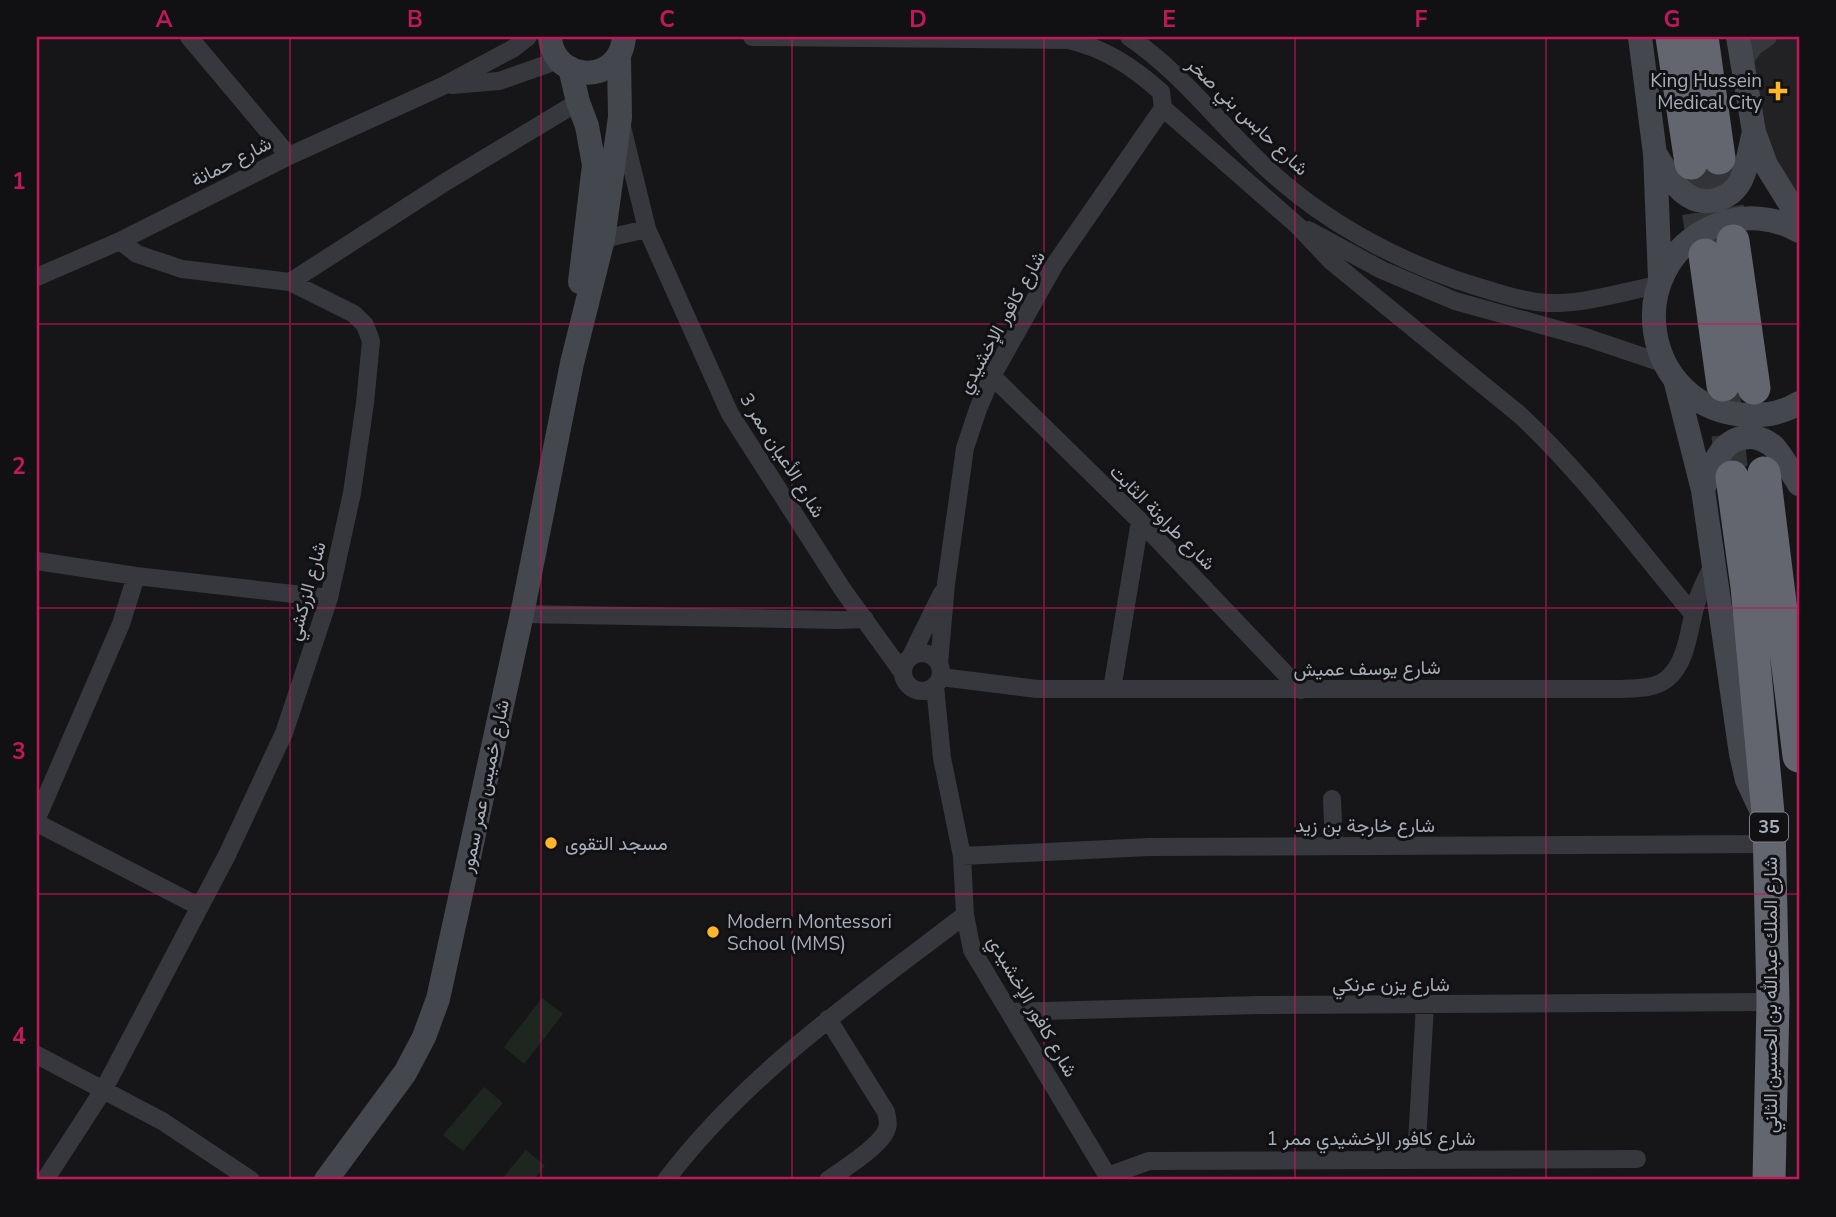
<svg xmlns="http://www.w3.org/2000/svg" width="1836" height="1217" font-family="'Nunito Sans',Vazirmatn,sans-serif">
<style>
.built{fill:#222225}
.green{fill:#1e271f}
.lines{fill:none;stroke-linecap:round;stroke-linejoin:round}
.highway-tunnel{stroke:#333438;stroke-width:33;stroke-dasharray:33 17;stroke-linecap:butt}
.street{stroke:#37383e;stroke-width:18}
.secondary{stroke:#45474e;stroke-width:24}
.highway{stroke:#63666f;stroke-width:33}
.grid{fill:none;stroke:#c2185b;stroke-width:2;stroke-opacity:0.55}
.poi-dot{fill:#fdb529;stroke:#111113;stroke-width:2.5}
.labels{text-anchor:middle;stroke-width:6;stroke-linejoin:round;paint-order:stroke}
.shield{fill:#111113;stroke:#7a7e87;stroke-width:2}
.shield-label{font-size:18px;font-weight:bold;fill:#a7adb9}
.poi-label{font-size:19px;fill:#a7adb9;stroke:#111113;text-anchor:start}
.street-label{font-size:19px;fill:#a7adb9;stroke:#111113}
.neatline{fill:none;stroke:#c2185b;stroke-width:2.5}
.grid-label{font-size:23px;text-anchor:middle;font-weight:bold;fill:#c2185b}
</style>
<rect width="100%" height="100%" fill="#161618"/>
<path class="built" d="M1747 37H1799V198L1768 145Z"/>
<path class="green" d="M542 998 563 1014 524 1064 504 1047Z
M484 1087 503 1103 463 1151 443 1135Z
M526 1150 545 1166 533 1180H501Z"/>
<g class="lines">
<path class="highway-tunnel" d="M1719 158 1731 229
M1691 163 1705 255
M1723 385 1732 476"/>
<path class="street" d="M189 37 289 156
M752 37 1069 40C1106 49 1133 67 1161 92L1163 108 1298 226 1331 261 1520 415C1584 475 1636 546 1693 614
M1129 37C1178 70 1214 117 1256 158 1318 220 1402 265 1485 289 1506 295 1526 302 1548 303 1585 304 1622 292 1658 285
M1742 64 1754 47 1768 37
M452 85 499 81 559 60
M622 127 647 229 730 414 843 590 903 673
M1308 230 1382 270 1455 301 1588 338 1665 364
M603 239 647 229
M37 277 120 241 289 156 445 85 514 48 528 37
M290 282 447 181 578 102
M992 376 1140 521 1301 690
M37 561 136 576 329 598
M522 614 839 620 865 619
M903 672a19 19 0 1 1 38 0a19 19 0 1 1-38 0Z
M911 656 942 593
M939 664 946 584 965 448 978 409 992 376 1055 264 1163 108
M941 677 1037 689H1616C1632 688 1655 690 1668 678 1689 660 1689 622 1698 598 1702 586 1708 575 1714 563
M935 686 942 758 962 856 965 915 972 950 1110 1180
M1112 689 1140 521
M1332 799 1334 846
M37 818 121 624 136 576
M37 823 200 907
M962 856 1149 847 1769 844
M1010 1012 1257 1005 1773 1002
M828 1019 886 1112C887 1117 889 1123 887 1128 883 1145 843 1169 828 1180
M37 1055 162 1121 251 1180
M1416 1159 1425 1005
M1108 1176 1149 1161 1637 1159
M45 1180 104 1089 227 855 284 733 329 598 352 493 365 403 371 341 365 325 354 314 290 282 182 269 137 254 120 241
M666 1180C747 1073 859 996 965 915"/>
<path class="secondary" d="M550 37C553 83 620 86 624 37
M1640 37 1655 154 1660 278
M1738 37 1754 132 1766 165 1799 218
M570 68 578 102 587 126 594 165 580 282
M1656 155C1670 177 1685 208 1716 200 1727 197 1736 190 1741 180 1748 166 1750 147 1754 132
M1799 231C1775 217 1744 214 1717 225 1618 264 1641 411 1748 415 1766 416 1784 412 1799 403
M1675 379 1703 490 1741 754 1747 780 1762 812
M1703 490C1712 467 1721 437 1750 437 1759 437 1769 442 1775 448 1784 459 1791 472 1799 484
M326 1180 405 1073 424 1037 438 999 522 614 572 363 603 239 620 117 619 57"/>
<path class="highway" d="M1672 37 1691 163
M1702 37 1719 158
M1733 241 1754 388
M1705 255 1723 385
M1764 473 1799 756
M1732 477 1747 587 1769 824 1773 1002 1769 1180"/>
</g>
<path class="grid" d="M290 37V1180M541 37V1180M792 37V1180M1044 37V1180M1295 37V1180M1546 37V1180M37 324H1799M37 608H1799M37 894H1799"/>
<g class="poi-dot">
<path d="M1774.5 80.5h7v7h7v7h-7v7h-7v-7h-7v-7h7z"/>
<circle cx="551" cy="843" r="7"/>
<circle cx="713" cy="932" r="7"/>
</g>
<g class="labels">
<rect class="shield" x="1750" y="812.5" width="38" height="29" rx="5"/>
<g class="shield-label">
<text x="1769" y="833">35</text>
</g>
<g class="poi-label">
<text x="1762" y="87" text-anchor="end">King Hussein<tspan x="1762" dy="22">Medical City</tspan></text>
<text x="565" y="850">مسجد التقوى</text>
<text x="727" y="928">Modern Montessori<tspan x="727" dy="22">School (MMS)</tspan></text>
</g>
<g class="street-label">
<text transform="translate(1248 116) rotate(44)" y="7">شارع حابس بني صخر</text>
<text transform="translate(231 161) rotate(-27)" y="7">شارع حمانة</text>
<text transform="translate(1001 322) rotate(-61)" y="7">شارع كافور الإخشيدي</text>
<text transform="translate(783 455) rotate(58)" y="7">شارع الأعيان ممر 3</text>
<text transform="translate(1163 517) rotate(45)" y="7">شارع طراونة الثابت</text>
<text transform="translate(306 591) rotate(-75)" y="7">شارع الزركشي</text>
<text transform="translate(1367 668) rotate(-1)" y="7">شارع يوسف عميش</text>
<text transform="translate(484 786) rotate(-78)" y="7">شارع خميس عمر سمور</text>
<text x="1365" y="832">شارع خارجة بن زيد</text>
<text x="1391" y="991">شارع يزن عرنكي</text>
<text transform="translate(1770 995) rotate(-90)" y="7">شارع الملك عبدالله بن الحسين الثاني</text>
<text transform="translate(1033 1006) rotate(60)" y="7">شارع كافور الإخشيدي</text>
<text x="1371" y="1145">شارع كافور الإخشيدي ممر 1</text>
</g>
</g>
<rect width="1836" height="1217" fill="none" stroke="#111113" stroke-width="77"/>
<rect x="38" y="38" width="1760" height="1140" class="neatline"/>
<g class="grid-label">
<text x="164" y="27">A</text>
<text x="415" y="27">B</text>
<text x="667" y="27">C</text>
<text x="918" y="27">D</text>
<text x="1169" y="27">E</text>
<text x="1421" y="27">F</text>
<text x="1672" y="27">G</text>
<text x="19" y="189">1</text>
<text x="19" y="474">2</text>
<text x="19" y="759">3</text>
<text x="19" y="1044">4</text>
</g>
</svg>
